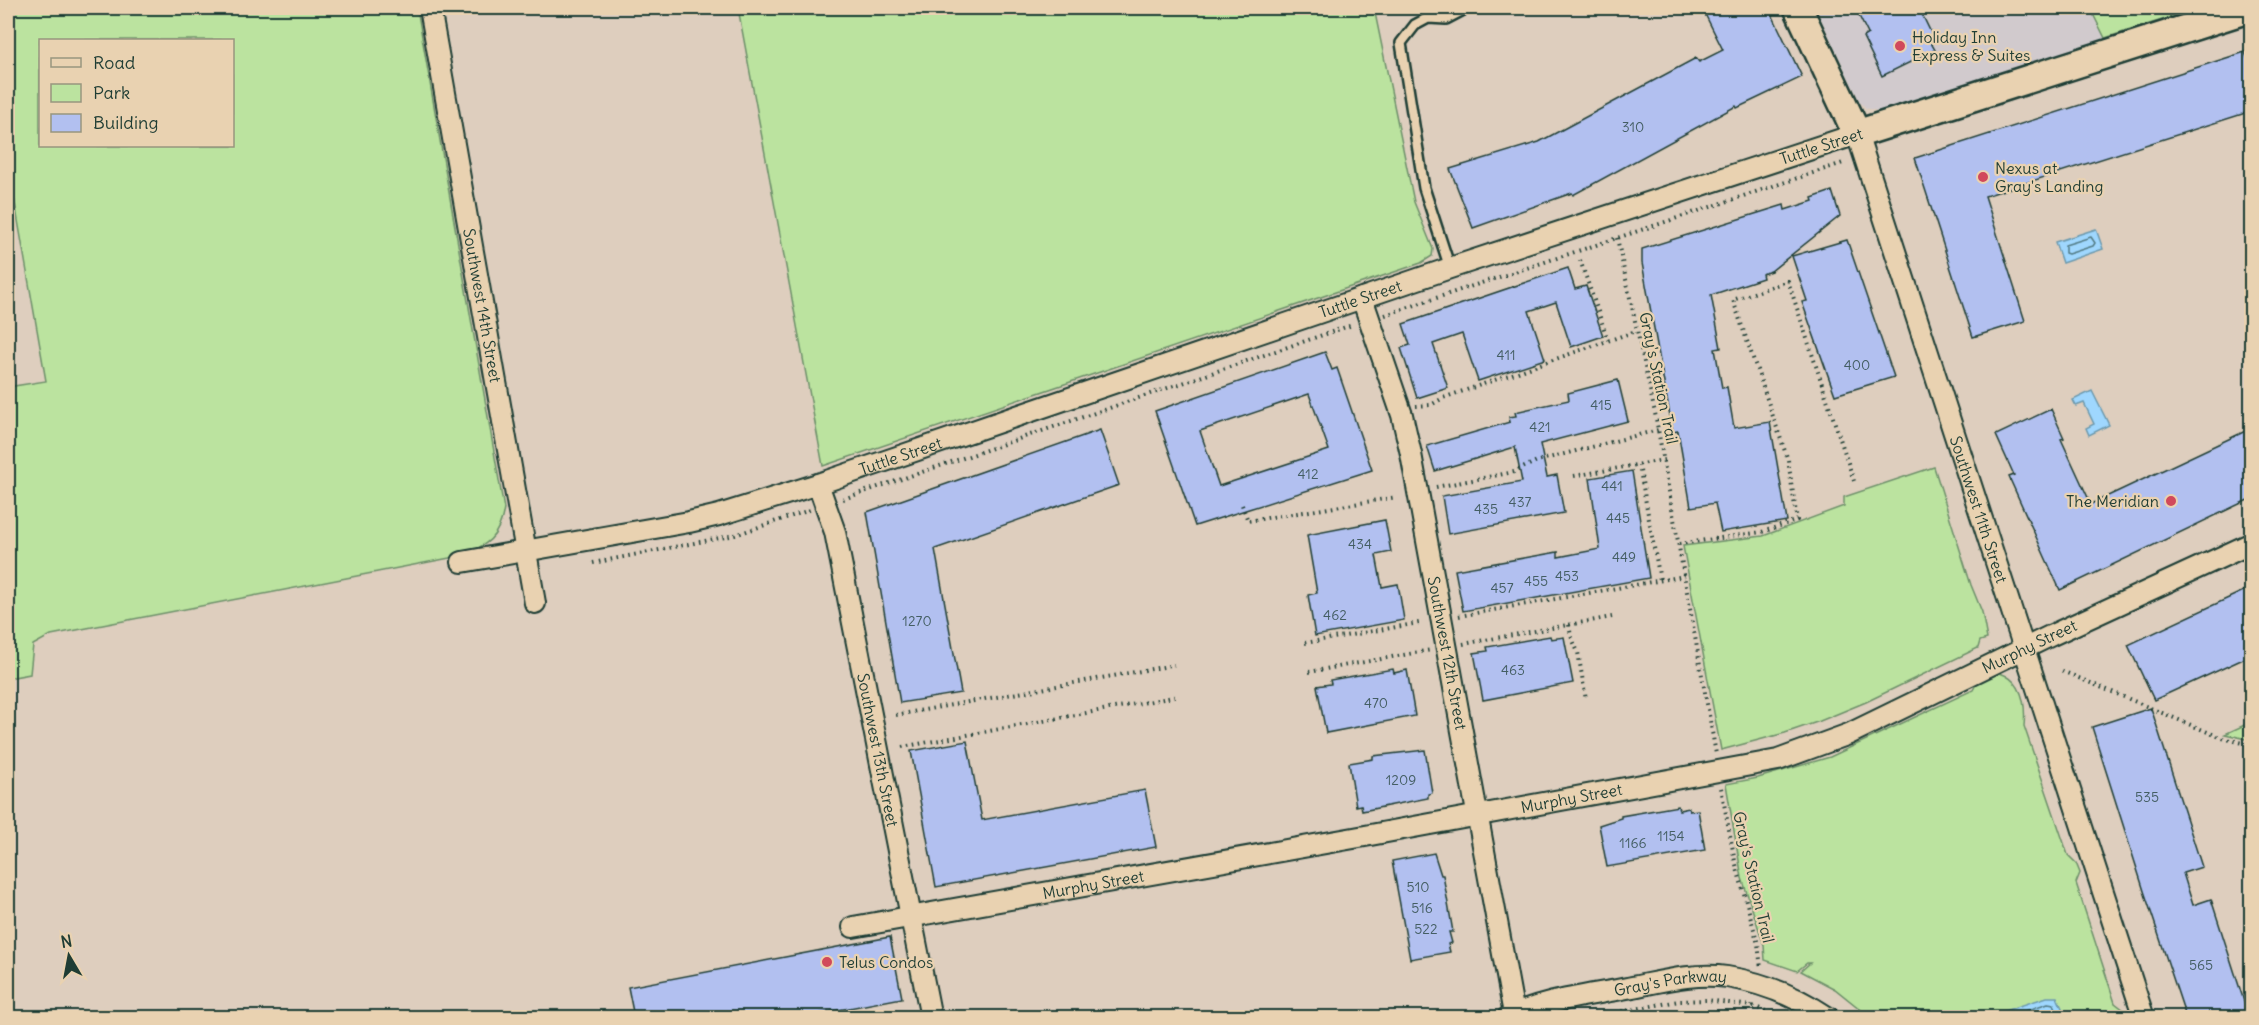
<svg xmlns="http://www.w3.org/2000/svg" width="2259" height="1025" font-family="Delius,sans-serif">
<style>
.built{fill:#d1cacd}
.green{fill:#bbe39f;stroke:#6d906a;stroke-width:1.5;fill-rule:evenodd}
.water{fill:#9fd7fe;stroke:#6c99ad;stroke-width:1.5}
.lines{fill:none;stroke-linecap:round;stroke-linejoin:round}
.shore{stroke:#527b85;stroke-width:1.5}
.building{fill:#b2c0f0;stroke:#1f3d34;stroke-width:1.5;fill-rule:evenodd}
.lane-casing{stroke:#1f3d34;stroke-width:14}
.street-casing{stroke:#1f3d34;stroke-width:24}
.secondary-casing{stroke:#1f3d34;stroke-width:32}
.path{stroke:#1f3d34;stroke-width:4;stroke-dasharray:1.5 4.5;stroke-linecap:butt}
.lane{stroke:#e9d2b1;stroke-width:9}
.street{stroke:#e9d2b1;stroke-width:20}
.secondary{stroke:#e9d2b1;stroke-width:27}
.poi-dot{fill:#d1495b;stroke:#e9d2b1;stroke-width:2}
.labels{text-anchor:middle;stroke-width:4.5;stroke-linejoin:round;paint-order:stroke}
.number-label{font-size:14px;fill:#445e63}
.poi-label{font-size:16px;fill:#1f3d34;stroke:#e9d2b1;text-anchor:start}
.street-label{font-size:16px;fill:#1f3d34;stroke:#e9d2b1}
</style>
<rect width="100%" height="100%" fill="#decebe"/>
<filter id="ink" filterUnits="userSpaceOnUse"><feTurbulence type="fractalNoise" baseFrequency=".0167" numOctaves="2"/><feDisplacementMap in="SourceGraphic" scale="12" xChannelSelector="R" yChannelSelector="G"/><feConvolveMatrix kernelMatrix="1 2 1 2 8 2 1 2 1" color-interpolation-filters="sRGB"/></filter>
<g filter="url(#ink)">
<path class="built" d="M1816 8H2200L1889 110 1878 111 1866 108 1860 102Z"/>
<path class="green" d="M8 8H417L504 509C499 538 487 546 460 556L51 635 33 645 30 674 8 678V387L46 381 8 163ZM40 40H232V146H40Z
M738 8H1374L1414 202 1433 249 1432 256 1421 263 823 466Z
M2090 8H2200L2105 38Z
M1934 467 1971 585 1982 612 1987 639 1980 641 1978 648 1866 702 1820 721 1785 733 1721 750 1683 546 1763 536 1844 506V497Z
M2000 673C2023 681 2026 705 2024 726L2068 855 2076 863 2080 873 2076 883 2115 1003 2124 1010 2126 1017H1870L1835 989 1801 971 1810 963H1807L1797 971 1765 960 1764 945 1742 878 1726 784 1758 778 1830 757 1973 690 1979 679Z
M2251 722V740L2225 734Z"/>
<path class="water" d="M2096 229 2103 249 2062 263 2055 242Z
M2092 391 2109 425 2089 435 2086 428 2094 424 2084 403 2076 406 2073 400Z
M2047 997H2057L2066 1017H1986Z"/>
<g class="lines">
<path class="shore" d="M2091 237 2095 243 2093 246 2068 254 2065 253V245Z
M2005 1018 2048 1003 2054 1004 2060 1018"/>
</g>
<path class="building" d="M1702 8H1769L1802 77 1737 108 1736 106 1573 195 1572 193 1473 228 1450 169 1539 142 1696 58 1699 62 1723 50Z
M1855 8H1919L1934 39 1930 41 1935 50 1882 76 1863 37 1868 34Z
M2245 52 2252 71V111L1985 196 2025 321 1973 337 1915 158Z
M1832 191 1840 216 1771 271 1762 274 1763 278 1711 295 1721 348 1715 349 1722 388 1727 387 1734 428 1770 422 1787 521 1721 532 1715 503 1691 507 1678 431 1673 432 1642 263V249L1784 205 1785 210 1813 201 1812 198Z
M1847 240 1894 377 1835 395 1802 302 1807 301 1792 256Z
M1568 268 1575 289 1586 286 1603 336 1571 347 1556 302 1529 311 1545 359 1478 381 1462 334 1433 344 1448 388 1417 398 1401 348 1410 345 1403 324Z
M1325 352 1332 370 1337 368 1372 470 1195 526 1155 411ZM1309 394 1329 450 1219 486 1200 431Z
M1618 380 1628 421 1540 444 1547 477 1557 475 1564 513 1448 534 1442 496 1522 482 1515 447 1435 471 1427 446 1510 422 1509 417 1516 416 1515 412 1569 400 1568 393Z
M2051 409 2064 438 2061 439 2091 504 2252 428V498L2060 590 2009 477 2014 475 1996 435Z
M1100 430 1119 485 935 549 961 693 900 703 867 512Z
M1632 471 1649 578 1463 611 1455 570 1558 552V557L1600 549 1590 478Z
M1385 520 1391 552 1376 555 1382 587 1398 584 1404 620 1315 636 1308 595 1317 593 1307 535Z
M2252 587V655L2154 700 2128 645Z
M1550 636 1551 639 1564 637 1573 683 1483 700 1474 653 1488 651 1487 647Z
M1393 669 1394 673 1407 670 1415 716 1326 733 1317 686 1331 684 1330 680Z
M2151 708 2202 867 2183 873 2193 905 2211 899 2249 1017H2186L2144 891 2092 727Z
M967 741 982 820 1145 790 1156 847 936 887 911 751Z
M1425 750 1432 793 1428 794V798L1362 811 1361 805 1356 806 1349 763 1373 759V756Z
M1678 806 1679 810 1689 808 1690 811 1698 810 1705 850 1607 867 1599 825 1621 818V816Z
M1434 853 1441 875H1443L1453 932H1449L1452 943 1448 944 1450 952 1410 959 1392 861Z
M890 937 902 998 802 1017H634L628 987Z"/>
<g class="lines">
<g class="lane-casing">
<path id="lane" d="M1450 268 1424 188 1401 43 1415 25 1428 18 1446 19 1467 8"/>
</g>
<g class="street-casing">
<g id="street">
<path id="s1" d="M430 8 535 603"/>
<path id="s2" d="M1362 298 1402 415 1411 454 1514 1014"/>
<path id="s3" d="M818 484 835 532 931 1018"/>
<path id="s4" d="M462 562 689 522 719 515 818 484 1450 268 1857 134 2144 1018"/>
<path id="s5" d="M853 927 1365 836 1778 760 1849 734 2052 635 2252 543"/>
<path id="s6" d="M1507 1018C1544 1000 1587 996 1627 988 1659 982 1695 972 1727 977 1764 983 1798 997 1829 1018"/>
</g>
</g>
<g class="secondary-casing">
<path id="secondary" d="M1798 8 1857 134 2251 8"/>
</g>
<path class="path" d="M1617 238 1655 413 1716 754
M1580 260 1608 340
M1385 315 1846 162
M1416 406 1431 405 1443 398 1636 331
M1639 465 1660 580
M1574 476 1664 460
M1436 487 1514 472 1537 461 1658 430
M843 499 1352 325
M1242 505 1248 521 1397 497
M1679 544 1762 532 1797 520 1788 460 1733 300 1788 281 1854 481
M593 563 735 535 810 510
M1459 616 1685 576
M1569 625 1571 636 1578 652 1586 700
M1305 643 1419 623
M1463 644 1612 617
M2062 671 2222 738 2252 745
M1309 672 1431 650
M896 715 1174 665
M902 747 1179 696
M1721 788 1735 861 1758 944 1761 968
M1753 1006 1783 1018
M1586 1018 1679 1001 1706 1000 1752 1006 1753 1001"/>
<use href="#lane" class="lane"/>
<use href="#street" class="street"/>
<use href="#secondary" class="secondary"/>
</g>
</g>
<g class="poi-dot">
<circle cx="1900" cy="46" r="6"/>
<circle cx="1983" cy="177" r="6"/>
<circle cx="2171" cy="501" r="6"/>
<circle cx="827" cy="962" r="6"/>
</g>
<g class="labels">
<g class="number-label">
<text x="1633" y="132">310</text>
<text x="1506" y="360">411</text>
<text x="1857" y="370">400</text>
<text x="1601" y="410">415</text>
<text x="1540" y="432">421</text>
<text x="1308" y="479">412</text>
<text x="1612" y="491">441</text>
<text x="1520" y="507">437</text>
<text x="1486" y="514">435</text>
<text x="1618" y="523">445</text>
<text x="1360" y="549">434</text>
<text x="1624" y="562">449</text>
<text x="1567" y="581">453</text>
<text x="1536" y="586">455</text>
<text x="1502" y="593">457</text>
<text x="1335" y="620">462</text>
<text x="917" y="626">1270</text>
<text x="1513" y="675">463</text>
<text x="1376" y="708">470</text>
<text x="1401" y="785">1209</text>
<text x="2147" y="802">535</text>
<text x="1671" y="841">1154</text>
<text x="1633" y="848">1166</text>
<text x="1418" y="892">510</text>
<text x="1422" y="913">516</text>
<text x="1426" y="934">522</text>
<text x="2201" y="970">565</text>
</g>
<g class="poi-label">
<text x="1912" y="43">Holiday Inn<tspan x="1912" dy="18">Express &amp; Suites</tspan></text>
<text x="1995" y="174">Nexus at<tspan x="1995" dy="18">Gray's Landing</tspan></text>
<text x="2159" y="507" text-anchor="end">The Meridian</text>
<text x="839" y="968">Telus Condos</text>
</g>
<g class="street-label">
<text transform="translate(1821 146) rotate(-18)" y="6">Tuttle Street</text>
<text dy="6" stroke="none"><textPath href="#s4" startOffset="938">Tuttle Street</textPath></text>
<text dy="6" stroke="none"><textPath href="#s1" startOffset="302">Southwest 14th Street</textPath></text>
<text transform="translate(1659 378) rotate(78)" y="6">Gray's Station Trail</text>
<text dy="6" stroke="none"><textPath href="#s4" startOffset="452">Tuttle Street</textPath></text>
<text dy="6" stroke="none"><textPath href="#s4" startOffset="1856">Southwest 11th Street</textPath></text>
<text dy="6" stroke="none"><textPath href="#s5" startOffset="1216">Murphy Street</textPath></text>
<text dy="6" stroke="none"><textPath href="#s2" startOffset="366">Southwest 12th Street</textPath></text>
<text dy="6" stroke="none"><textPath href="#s3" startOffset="273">Southwest 13th Street</textPath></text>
<text dy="6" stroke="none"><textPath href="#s5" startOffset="730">Murphy Street</textPath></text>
<text transform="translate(1754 877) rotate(77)" y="6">Gray's Station Trail</text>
<text dy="6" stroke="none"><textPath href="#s5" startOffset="244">Murphy Street</textPath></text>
<text dy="6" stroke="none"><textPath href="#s6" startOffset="168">Gray's Parkway</textPath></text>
</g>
</g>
<rect width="2259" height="1025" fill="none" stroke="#e9d2b1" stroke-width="30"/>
<rect x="15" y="15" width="2229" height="995" fill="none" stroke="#1f3d34" stroke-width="2" filter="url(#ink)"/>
<rect x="39" y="39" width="195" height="108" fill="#e9d2b1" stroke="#98967f" stroke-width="1.5"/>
<rect x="51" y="58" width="30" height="9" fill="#e9d2b1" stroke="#98967f" stroke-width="1.5"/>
<text x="93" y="69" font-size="18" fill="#1f3d34">Road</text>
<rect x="51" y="84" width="30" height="18" fill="#bbe39f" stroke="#98967f" stroke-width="1.5"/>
<text x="93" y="99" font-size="18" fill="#1f3d34">Park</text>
<rect x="51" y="114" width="30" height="18" fill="#b2c0f0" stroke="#98967f" stroke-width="1.5"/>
<text x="93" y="129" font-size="18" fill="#1f3d34">Building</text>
<g transform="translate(69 956) rotate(350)" stroke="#e9d2b1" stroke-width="4.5" paint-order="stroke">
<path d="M0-4.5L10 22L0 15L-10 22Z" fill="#1f3d34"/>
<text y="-9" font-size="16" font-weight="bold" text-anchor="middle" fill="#1f3d34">N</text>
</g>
</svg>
